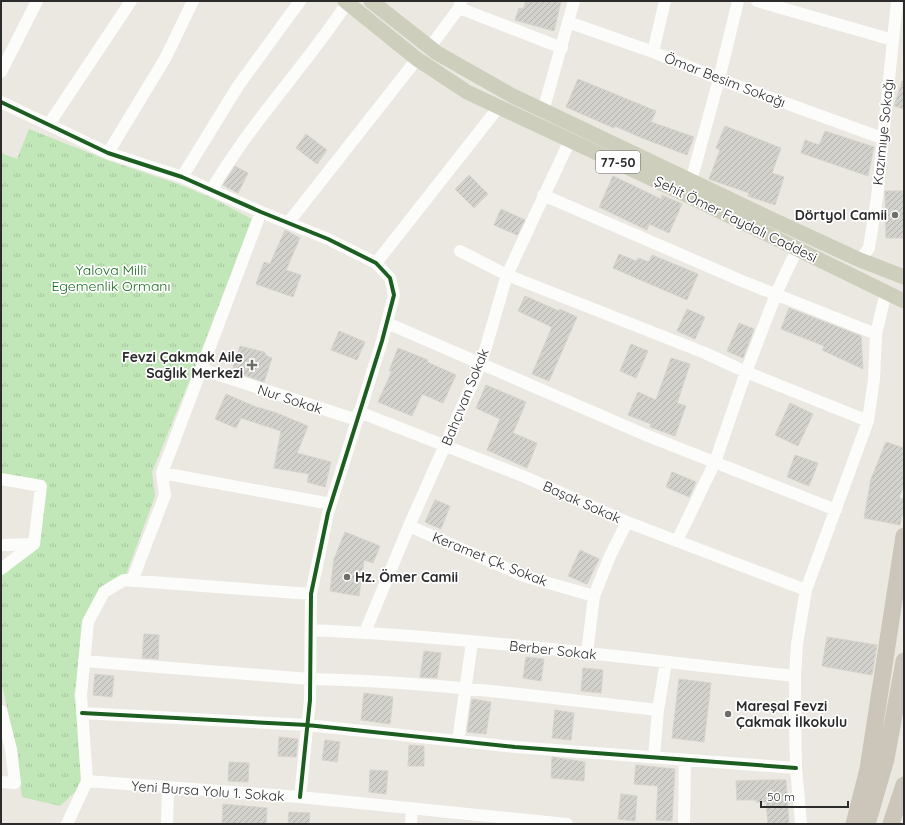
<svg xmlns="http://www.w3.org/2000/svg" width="905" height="825" font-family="Quicksand,sans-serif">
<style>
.park{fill:url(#park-tufts)}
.building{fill:url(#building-hatch);stroke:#d5d3cc}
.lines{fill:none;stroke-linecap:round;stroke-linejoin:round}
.minor{stroke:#fcfcfa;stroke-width:12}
.major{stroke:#cecebc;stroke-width:15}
.highway{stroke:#ccc6ba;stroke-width:17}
.cycleway-casing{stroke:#fff;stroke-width:6}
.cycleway{stroke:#1b5e20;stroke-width:4}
.poi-dot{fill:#6e6d6a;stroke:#fff;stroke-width:1.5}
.labels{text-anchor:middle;stroke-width:3.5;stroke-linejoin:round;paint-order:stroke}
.shield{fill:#fff;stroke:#6b6b6b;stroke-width:1}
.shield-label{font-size:13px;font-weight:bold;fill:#2b2b2b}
.street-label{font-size:14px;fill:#2b2b2b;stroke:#fff}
.poi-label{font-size:14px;font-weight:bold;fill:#2b2b2b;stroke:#fff;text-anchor:end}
.park-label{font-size:14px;fill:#186b1d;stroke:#fff}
</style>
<defs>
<pattern id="park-tufts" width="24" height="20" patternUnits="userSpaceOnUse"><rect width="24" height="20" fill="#c1e6b8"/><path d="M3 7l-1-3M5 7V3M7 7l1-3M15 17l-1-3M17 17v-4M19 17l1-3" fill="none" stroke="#a6c59e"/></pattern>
<pattern id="building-hatch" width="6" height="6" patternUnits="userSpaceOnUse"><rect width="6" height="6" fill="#d2d1cb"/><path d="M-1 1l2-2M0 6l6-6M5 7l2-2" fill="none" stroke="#b4b4ae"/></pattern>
</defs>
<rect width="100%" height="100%" fill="#eae8e0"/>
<path class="park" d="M29 129 107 160 178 184 212 198 252 219 197 362 152 472 155 496 124 580 103 592 88 622 84 661 74 696 82 713 87 781 60 806 22 797 14 737 1 681V569L34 544 41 486 1 479V153L17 159Z"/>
<path class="building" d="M526 1H561L554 31 515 20 519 8 523 9Z
M578 79 656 111 651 122 694 137 687 155 642 138 615 126 614 128 566 107Z
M902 81H904V109L894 106Z
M725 126 781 148 772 173 784 177 775 205 748 196 749 193 709 179 720 150 716 148Z
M825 131 874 147 868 176 801 153 805 140 819 145Z
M306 134 327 150 317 164 296 148Z
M235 166 248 173 238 193 223 185Z
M469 175 488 194 474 208 455 189Z
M613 176 661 199 662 195 682 204 669 233 649 224 647 230 599 207Z
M885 191H904V238H886Z
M501 209 525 220 517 235 494 225Z
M285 230 300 238 286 270 301 275 293 297 256 284 264 262 270 264Z
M619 254 636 261 638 258 649 262 652 255 698 274 687 300 613 268Z
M525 296 559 311 560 309 577 317 549 381 532 374 552 327 518 311Z
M789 308 861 336 863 369 822 350 824 346 781 329Z
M687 309 705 317 695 339 677 331Z
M739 323 754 329 743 358 727 351Z
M339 331 365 342 357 360 331 350Z
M631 344 648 351 636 378 620 371Z
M240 346 264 352 267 356 272 358 264 382 232 371Z
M398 348 428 360 427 362 456 375 443 403 422 394 412 416 378 402 392 371H389Z
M671 358 690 364 677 403 686 406 675 436 650 427 651 424 628 415 638 392 656 400Z
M486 385 526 402 513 433 537 443 527 468 487 450 500 419 476 408Z
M226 394 256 407 274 412 308 426 297 453 331 462 325 487 307 482 309 474 274 468 281 431 241 418 236 428 215 419Z
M790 403 813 414 798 446 775 435Z
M886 442 904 448V466L902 474H904V485L899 498 904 499V507L900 525 864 518 871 479Z
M795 455 818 463 809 486 787 477Z
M672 472 696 482 689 497 666 487Z
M435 500 450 506 441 529 425 522Z
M345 532 380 546 373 563 364 560 359 596 330 591 334 559Z
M580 550 599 559 587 584 568 576Z
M144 634 159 635 158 659 142 658Z
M827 637 877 645 872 675 822 666Z
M424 651 441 653 437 678 420 677Z
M526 657 544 659 541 681 523 678Z
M583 668 603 670 601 693 581 691Z
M95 674 114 676 112 697 93 695Z
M679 679 711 683 704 742 672 738Z
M364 693 393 697 390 724 361 720Z
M472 699 491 702 486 734 467 732Z
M555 710 574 713 571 740 552 738Z
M279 737 298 739 296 757 278 756Z
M325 740 340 742 337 762 322 760Z
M409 745 424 746V766H408Z
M552 757 585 762 584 781 551 778Z
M229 762 249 763 248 782 228 781Z
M636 765 675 769 672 821 656 820 658 786 634 784Z
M370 770 388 771 386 794 369 792Z
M761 780H786L789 824H768L766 802H756V800H737L736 781Z
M621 794 637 796 635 821 618 819Z
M223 804 267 808 266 824H222Z
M289 812 310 813 309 824H288Z"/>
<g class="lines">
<path class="minor" d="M757 1 893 40
M459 8 562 48
M568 22 653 52 719 79 882 138
M427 46 433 43 459 8 461 1
M653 52 665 1
M1 72 37 1
M1 102 108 153 182 177 261 212 328 239 376 263 390 278 394 295 382 341 328 513 311 594 310 700 300 797
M543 111 574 1
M49 124 131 1
M108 153 166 57 193 1
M182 177 238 86 300 1
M691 181 719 79 738 1
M212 189C251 122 305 67 347 3
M543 195 742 281 876 334
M288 223 417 59
M460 251 507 275 705 353 746 372 868 421
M860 260 869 248 877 197 897 1
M376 263 498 108
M387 323 648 436 836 510
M201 369 357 420
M359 412 525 477 627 522 806 590
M162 473 331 504
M1 479 41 486 34 544
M409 526 524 576 594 596
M677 541 715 462 746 372 776 294 797 249
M1 545 34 544 1 569
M132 581 165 495 162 473 261 212
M311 630C473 637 634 659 795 676
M365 632 409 526 481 364 507 275 570 140
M587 653 594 596 610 556 627 522
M84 661 310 679C427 681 543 697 658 710
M1 711 11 749 15 783 1 782
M82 713 307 725 515 747 796 768
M458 741 472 642
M654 757 658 710 666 662
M87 781 300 797 567 824
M67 824 87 781 81 695 88 622 104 592 124 580 311 594
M167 824 168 788
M411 824 412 809
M684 824 685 760
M801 824 796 768 795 719V676L797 644 806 590 868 421 874 379 876 334 886 292"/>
<path class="major" d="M345 1 417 59 467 92 695 199 904 301
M371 1 437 53 511 95 769 218 860 260 904 277"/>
<path class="highway" d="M854 824 868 769 904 536
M867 824 886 759 904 661
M891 824 904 785"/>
<g class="cycleway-casing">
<path id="cycleway" d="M1 102 108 153 182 177 261 212 328 239 376 263 390 278 394 295 382 341 328 513 311 594 310 700 300 797
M82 713 307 725 515 747 796 768"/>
</g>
<use href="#cycleway" class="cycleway"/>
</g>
<g class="poi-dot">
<circle cx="895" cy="215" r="4"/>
<path d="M250 359h4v4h4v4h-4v4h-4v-4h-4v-4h4z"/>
<circle cx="347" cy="577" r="4"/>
<circle cx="728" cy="714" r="4"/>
</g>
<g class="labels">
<rect class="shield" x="596" y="151" width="44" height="22" rx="3"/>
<g class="shield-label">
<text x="618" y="167">77-50</text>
</g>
<g class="street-label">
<text transform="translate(725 80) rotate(21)" y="5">Ömar Besim Sokağı</text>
<text transform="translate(883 132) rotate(-84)" y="5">Kazımıye Sokağı</text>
<text transform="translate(736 219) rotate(26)" y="5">Şehit Ömer Faydalı Caddesi</text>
<text transform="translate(465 397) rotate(-68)" y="5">Bahçıvan Sokak</text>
<text transform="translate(290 399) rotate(18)" y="5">Nur Sokak</text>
<text transform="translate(582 502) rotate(24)" y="5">Başak Sokak</text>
<text transform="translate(490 559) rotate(22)" y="5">Keramet Çk. Sokak</text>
<text transform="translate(553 650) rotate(6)" y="5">Berber Sokak</text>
<text transform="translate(208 791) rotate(4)" y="5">Yeni Bursa Yolu 1. Sokak</text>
</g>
<g class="poi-label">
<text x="887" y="220">Dörtyol Camii</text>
<text x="243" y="362">Fevzi Çakmak Aile<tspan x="243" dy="16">Sağlık Merkezi</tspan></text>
<text x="355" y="582" text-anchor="start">Hz. Ömer Camii</text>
<text x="736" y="711" text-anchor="start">Mareşal Fevzi<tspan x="736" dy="16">Çakmak İlkokulu</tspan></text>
</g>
<g class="park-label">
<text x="111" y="275">Yalova Millî<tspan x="111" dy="16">Egemenlik Ormanı</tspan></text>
</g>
</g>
<rect width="905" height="825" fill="none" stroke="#2b2b2b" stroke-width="4"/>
<path d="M761 801v6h87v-6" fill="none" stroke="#2b2b2b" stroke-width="2"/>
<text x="767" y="801" font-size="12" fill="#2b2b2b" stroke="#ffffff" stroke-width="3" paint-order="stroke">50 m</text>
</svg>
